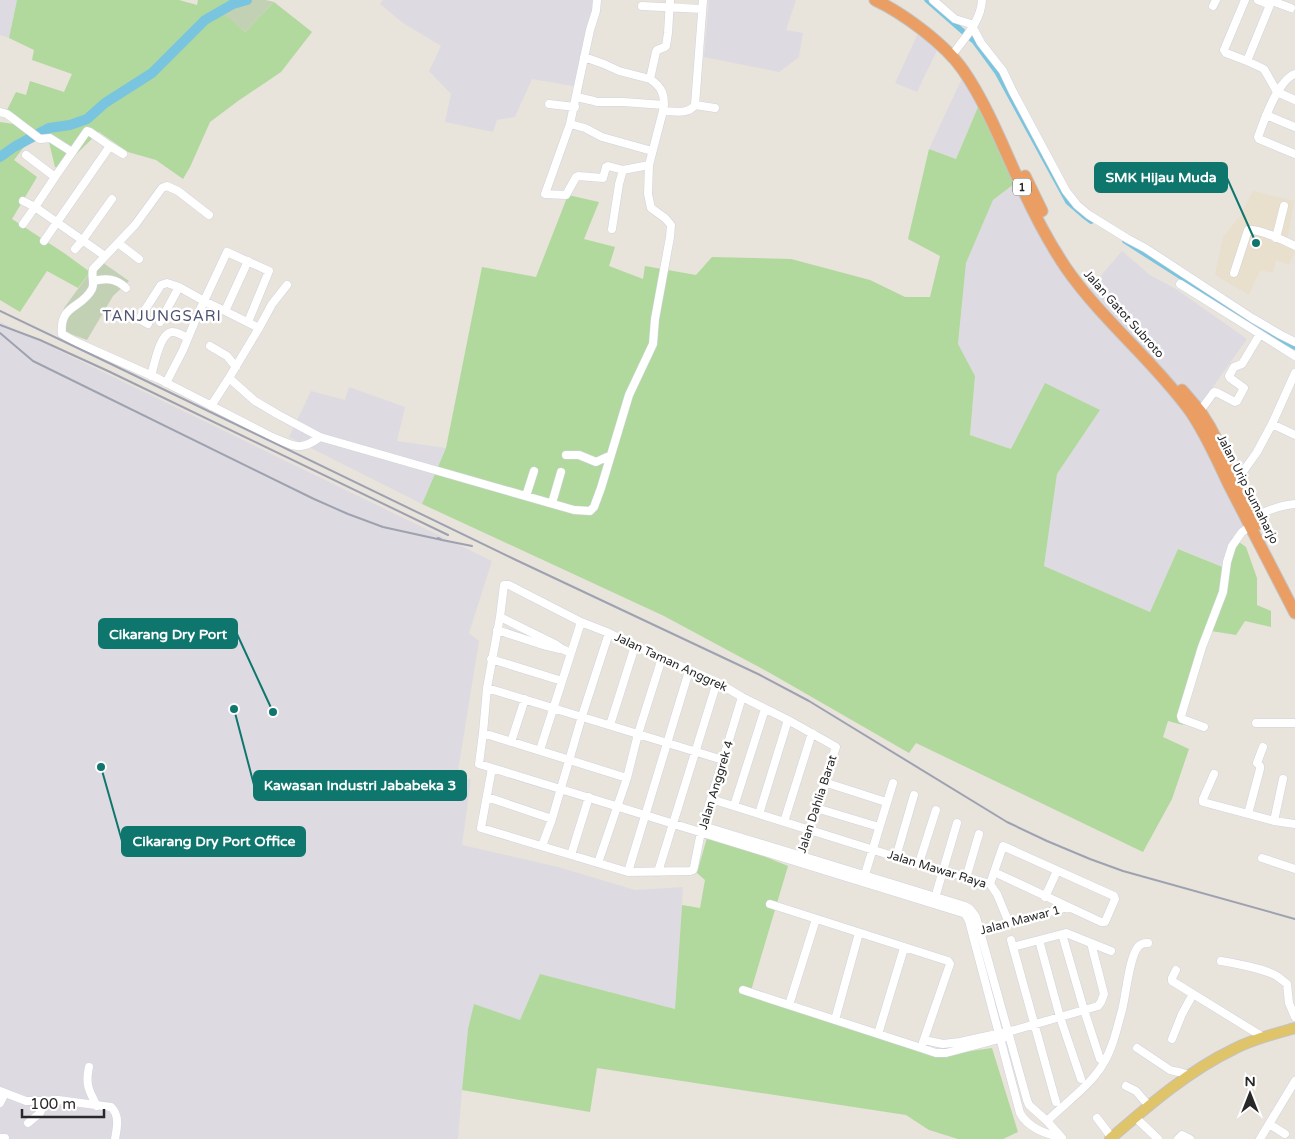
<svg xmlns="http://www.w3.org/2000/svg" width="1295" height="1139" font-family="'Varela Round',sans-serif">
<style>
.industrial{fill:#dddbe1}
.education{fill:#e8dfcc}
.green{fill:#b1d99d}
.cemetery{fill:#c2d0b4}
.lines{fill:none;stroke-linecap:round;stroke-linejoin:round}
.canal{stroke:#79c4df;stroke-width:5.5}
.river{stroke:#79c4df;stroke-width:10}
.minor-casing{stroke:#d0d3df;stroke-width:9}
.major-casing{stroke:#c3c3c3;stroke-width:12}
.highway-casing{stroke:#c3c3c3;stroke-width:13}
.minor{stroke:#fff;stroke-width:8}
.major{stroke:#dfc469;stroke-width:10}
.highway{stroke:#ea9e64;stroke-width:11}
.rail{stroke:#9ea1b0;stroke-width:2}
.labels{text-anchor:middle;stroke-width:5;stroke-linejoin:round;paint-order:stroke}
.shield{fill:#fff;stroke:#686868;stroke-width:1}
.shield-label{font-size:11px;font-weight:bold;fill:#282828}
.street-label{font-size:12px;fill:#282828;stroke:#fff}
.quarter-label{font-size:15px;letter-spacing:1px;fill:#4e5472;stroke:#fff}
.leader{fill:none;stroke:#0f766e;stroke-width:2}
.callout-dot{fill:#0f766e;stroke:#fff;stroke-width:2}
.callout{fill:#0f766e;stroke:#0f766e;stroke-width:2}
.callout-label{font-size:14px;text-anchor:middle;font-weight:bold;fill:#fff}
</style>
<rect width="100%" height="100%" fill="#e8e3db"/>
<path class="industrial" d="M0 0H17L9 38 0 35Z
M383 0H600L579 87 532 79 515 117 497 120 493 132 445 122 451 94 429 71 441 46 403 23 380 4Z
M709 0H796L786 30 803 33 799 57 779 72 704 57Z
M920 29 940 44 917 92 895 83Z
M965 72 985 94 978 107 956 159 929 149Z
M1018 181 1085 294 1122 251 1150 275 1176 289 1247 339 1193 415 1249 523 1232 537 1226 568 1178 549 1150 612 1044 566 1057 474 1100 410 1011 449 970 435 975 376 958 345 966 263 993 200Z
M0 322 492 561 469 633 479 641 457 777 471 779 462 845 558 867 635 890 683 887 675 1009 540 975 520 1020 468 1029 462 1090 458 1139H0Z
M349 387 405 407 397 441 446 448 422 504 289 437 311 391 345 400Z"/>
<path class="education" d="M1253 191 1294 201 1287 241 1295 244V251L1289 265 1276 260 1273 273 1260 270 1249 295 1215 275 1223 237 1240 216Z"/>
<path class="green" d="M17 0H179L197 5 198 0H252L225 14 245 32 274 2 312 32 281 72 238 101 210 122 190 167 183 179 156 160 128 152 99 132 61 169 55 167 47 134 37 130 14 160 37 177 12 219 64 253 90 272 78 288 47 271 20 312 0 300V122L14 124 18 117 7 110 16 92 26 95 30 81 64 92 72 74 32 60 34 50 9 38Z
M978 107 1018 181 993 200 966 263 958 344 975 376 970 435 1011 449 1045 383 1100 410 1057 474 1044 566 1150 612 1178 549 1225 568 1232 537 1246 547 1257 578V605L1271 611V627L1245 621 1236 635 1211 631 1194 679 1183 725 1168 721 1163 737 1189 749 1172 799 1143 852 916 743 909 753 770 673 664 616 422 504 446 448 482 267 536 277 568 195 599 202 584 239 615 247 609 266 643 279 645 266 696 275 712 257 791 259 870 280 905 297H930L940 256 908 239 929 149 956 159Z
M708 834 788 866 750 994 935 1056 992 1048 1018 1132 1003 1139H958L929 1130 906 1115 597 1068 590 1112 462 1090 468 1029 474 1004 520 1020 540 974 675 1009 682 905 700 908 705 880 697 873Z"/>
<path class="cemetery" d="M252 0H266L274 2 245 32 224 14Z
M99 260 129 281 113 296 87 340 60 330 64 308Z"/>
<g class="lines">
<path class="canal" d="M927 0 975 42 997 72 1068 202 1083 215 1091 221
M1125 241 1269 333 1295 347"/>
<path class="river" d="M0 157 14 147 49 128 70 125 87 119 105 103 152 73 205 20 233 4 247 0"/>
<g class="minor-casing">
<path id="minor" d="M597 0 596 11 590 30 570 124 545 194 566 195 576 177 578 176 603 178 606 167 608 166 623 170 649 165
M933 0 955 19 974 25
M1245 0 1224 50 1226 53 1247 61
M1258 0 1270 5
M1272 0 1247 61 1264 69 1277 92
M1272 1 1291 8
M642 6 702 9
M1213 6 1216 0
M973 28 981 43 1003 71 1013 92 1066 191 1077 205 1089 215 1128 239 1145 248 1252 318 1281 335 1295 342
M956 50C967 35 981 20 982 0
M584 57 604 64 619 71 650 79
M1295 74C1278 80 1264 120 1258 137L1259 139 1295 154
M1277 92 1295 100
M577 97 594 101
M597 102H623L664 105
M549 104 575 107
M695 105 715 108
M663 111C666 96 662 87 650 79L656 52 657 50 665 47 666 46 668 33 670 0
M0 112 7 114 40 139 50 138 72 152
M1266 115 1295 127
M570 124 585 128 602 137 652 151
M26 155 55 177 35 207 105 256
M55 177 87 131 90 132 110 146 123 154
M209 215 178 191 167 186 162 188 135 225 93 269C91 276 95 283 92 289 82 309 59 304 62 334L76 342 159 379 272 437C294 446 300 452 320 437L574 510 590 511 594 507 601 488 629 395 653 344 655 319 670 237 671 225 665 218 651 208 648 194 649 165 663 111C674 111 688 115 695 105L703 0
M23 224 35 207 23 201
M612 229 619 184 623 170
M1276 238 1284 206
M44 241 110 146
M118 243 139 259
M75 249 82 241 112 199
M1234 273 1248 230C1261 229 1283 240 1295 246
M93 281C106 278 116 278 126 288
M1180 284 1295 356
M160 322 179 287
M148 324 141 320V316L161 285 167 283 179 287 204 301 225 311 248 261
M259 328 272 304 287 285
M210 346 227 356 236 367
M151 376C154 366 160 331 173 332 178 332 183 336 188 338
M229 378 255 401 277 414 320 437
M166 383 183 350 198 314 227 252 269 271 248 322
M211 406 229 378 259 328 225 311
M1200 411 1214 392 1218 393 1235 402 1237 401 1244 388 1230 378 1229 376 1234 367 1242 364 1260 334
M1272 424 1295 435
M566 455H579L596 462 611 455
M1237 480 1257 452 1272 424 1295 373
M526 496 534 471
M552 503 561 472
M1254 517C1268 510 1280 505 1295 504
M500 617 555 644 562 649 571 653
M497 630 543 645 560 649
M491 659 562 681
M487 688 723 760
M1256 723H1295
M610 725 635 646
M1204 727 1182 719 1181 716 1202 647 1223 592 1227 562 1232 546 1242 532 1251 526
M483 733 627 778
M511 742 525 699
M540 750 581 622
M492 768 481 828 628 872 690 871 693 870 694 867 701 832 742 697
M1214 774 1203 799V802L1274 821 1295 824
M824 782 886 802
M487 797 552 819
M711 799 896 857 990 884 997 894 1009 923
M734 806 765 709
M816 808 879 827
M759 814 788 720
M1248 814 1260 769V766L1257 763 1263 747
M1274 821 1283 779
M784 822 812 733
M703 826 965 906 970 909 976 917 1027 1100 1029 1105 1047 1121 1062 1138C1046 1134 1028 1128 1020 1113L969 921 966 915 963 913 479 764 483 733 487 688 500 617 504 585H509L581 622 609 633 635 646 717 682 742 697 788 720 836 747C823 785 811 824 799 862
M542 846 552 819 582 716 609 633
M571 855 589 797
M896 857 914 795
M1262 858 1295 869
M598 863 627 778 638 734 662 658
M919 863 936 810
M628 872 689 671
M658 872 717 682
M966 878 979 834
M863 881 893 783
M990 884 1003 846 1114 896 1115 899 1105 922H1101L994 872
M937 891 957 823
M1045 897 1057 871
M977 932 1068 907
M1062 934 1084 1010 1100 1059
M1011 940 1056 1102
M1039 940 1060 1017 1081 1079
M1013 947 1066 933 1111 951
M1221 961C1234 963 1264 969 1275 975 1279 977 1283 981 1287 984L1289 1003 1295 1017
M1176 970 1172 978V981L1263 1037
M743 990 921 1048 950 964 948 961 770 904
M789 1005 816 919
M835 1020 859 933
M878 1034 904 948
M1172 1039 1182 1014 1193 994
M924 1040 943 1044 960 1042 1015 1030 1098 1006 1101 1002 1104 994 1091 943
M921 1048 936 1053H946L1003 1038
M1137 1048 1170 1070C1177 1072 1183 1072 1189 1076
M89 1067C85 1084 89 1091 97 1106
M1126 1086 1136 1091 1149 1106
M0 1091 26 1101H45L58 1100 111 1107C120 1115 117 1128 115 1139
M0 1103 5 1093
M1097 1118 1112 1138
M1136 1118 1158 1139
M1047 1121C1064 1104 1091 1085 1103 1064 1113 1048 1117 1028 1122 1010 1126 996 1129 957 1138 947 1140 944 1144 943 1148 943
M28 1123 40 1113 45 1101
M1269 1124 1285 1134
M0 1138H5
M1178 1139 1182 1135 1190 1139
M1260 1139 1295 1081"/>
</g>
<g class="major-casing">
<path id="major" d="M1110 1139C1148 1106 1188 1071 1234 1049 1253 1039 1274 1034 1295 1028"/>
</g>
<g class="highway-casing">
<path id="highway" d="M875 0C903 13 945 44 963 70 988 106 1005 152 1024 192 1036 218 1050 244 1066 268 1102 320 1153 360 1190 411 1206 434 1217 460 1229 485 1251 527 1273 570 1295 613
M1025 176 1042 211
M1182 390 1200 411 1210 427 1237 480 1258 524"/>
</g>
<use href="#minor" class="minor"/>
<use href="#major" class="major"/>
<use href="#highway" class="highway"/>
<path class="rail" d="M0 311 111 364 516 560 758 674 809 701 1007 822 1047 841 1090 859 1123 871 1295 919
M0 325 40 340 108 371 448 535
M0 333 33 361 314 499 348 514 383 527 442 540
M438 538 442 540 472 546"/>
</g>
<g class="labels">
<rect class="shield" x="1013" y="178.5" width="18" height="17" rx="4"/>
<g class="shield-label">
<text x="1022" y="191">1</text>
</g>
<g class="street-label">
<text transform="translate(1124 314) rotate(48)" y="4">Jalan Gatot Subroto</text>
<text transform="translate(1248 489) rotate(63)" y="4">Jalan Urip Sumaharjo</text>
<text transform="translate(671 662) rotate(25)" y="4">Jalan Taman Anggrek</text>
<text transform="translate(716 785) rotate(-73)" y="4">Jalan Anggrek 4</text>
<text transform="translate(817 804) rotate(-72)" y="4">Jalan Dahlia Barat</text>
<text transform="translate(937 869) rotate(17)" y="4">Jalan Mawar Raya</text>
<text transform="translate(1020 920) rotate(-15)" y="4">Jalan Mawar 1</text>
</g>
<g class="quarter-label">
<text x="162" y="321">TANJUNGSARI</text>
</g>
</g>
<path class="leader" d="M1256 243L1227 178M273 712L237 634M234 709L254 785M101 767L122 841"/>
<g class="callout-dot">
<circle cx="1256" cy="243" r="5"/>
<circle cx="273" cy="712" r="5"/>
<circle cx="234" cy="709" r="5"/>
<circle cx="101" cy="767" r="5"/>
</g>
<g class="callout">
<rect x="1095" y="163" width="132" height="29" rx="5"/>
<rect x="99" y="619" width="138" height="29" rx="5"/>
<rect x="254" y="771" width="212" height="29" rx="5"/>
<rect x="122" y="827" width="183" height="29" rx="5"/>
</g>
<g class="callout-label">
<text x="1161" y="182">SMK Hijau Muda</text>
<text x="168" y="639">Cikarang Dry Port</text>
<text x="360" y="790">Kawasan Industri Jababeka 3</text>
<text x="214" y="846">Cikarang Dry Port Office</text>
</g>
<g transform="translate(1250 1094)" stroke="#ffffff" stroke-width="4" paint-order="stroke">
<path d="M0-4L9 19L0 12L-9 19Z" fill="#282828"/>
<text y="-8" font-size="14" font-weight="bold" text-anchor="middle" fill="#282828">N</text>
</g>
<path d="M22 1109v8h82v-8" fill="none" stroke="#282828" stroke-width="2.5"/>
<text x="30" y="1109" font-size="15" fill="#282828" stroke="#ffffff" stroke-width="4" paint-order="stroke">100 m</text>
</svg>
